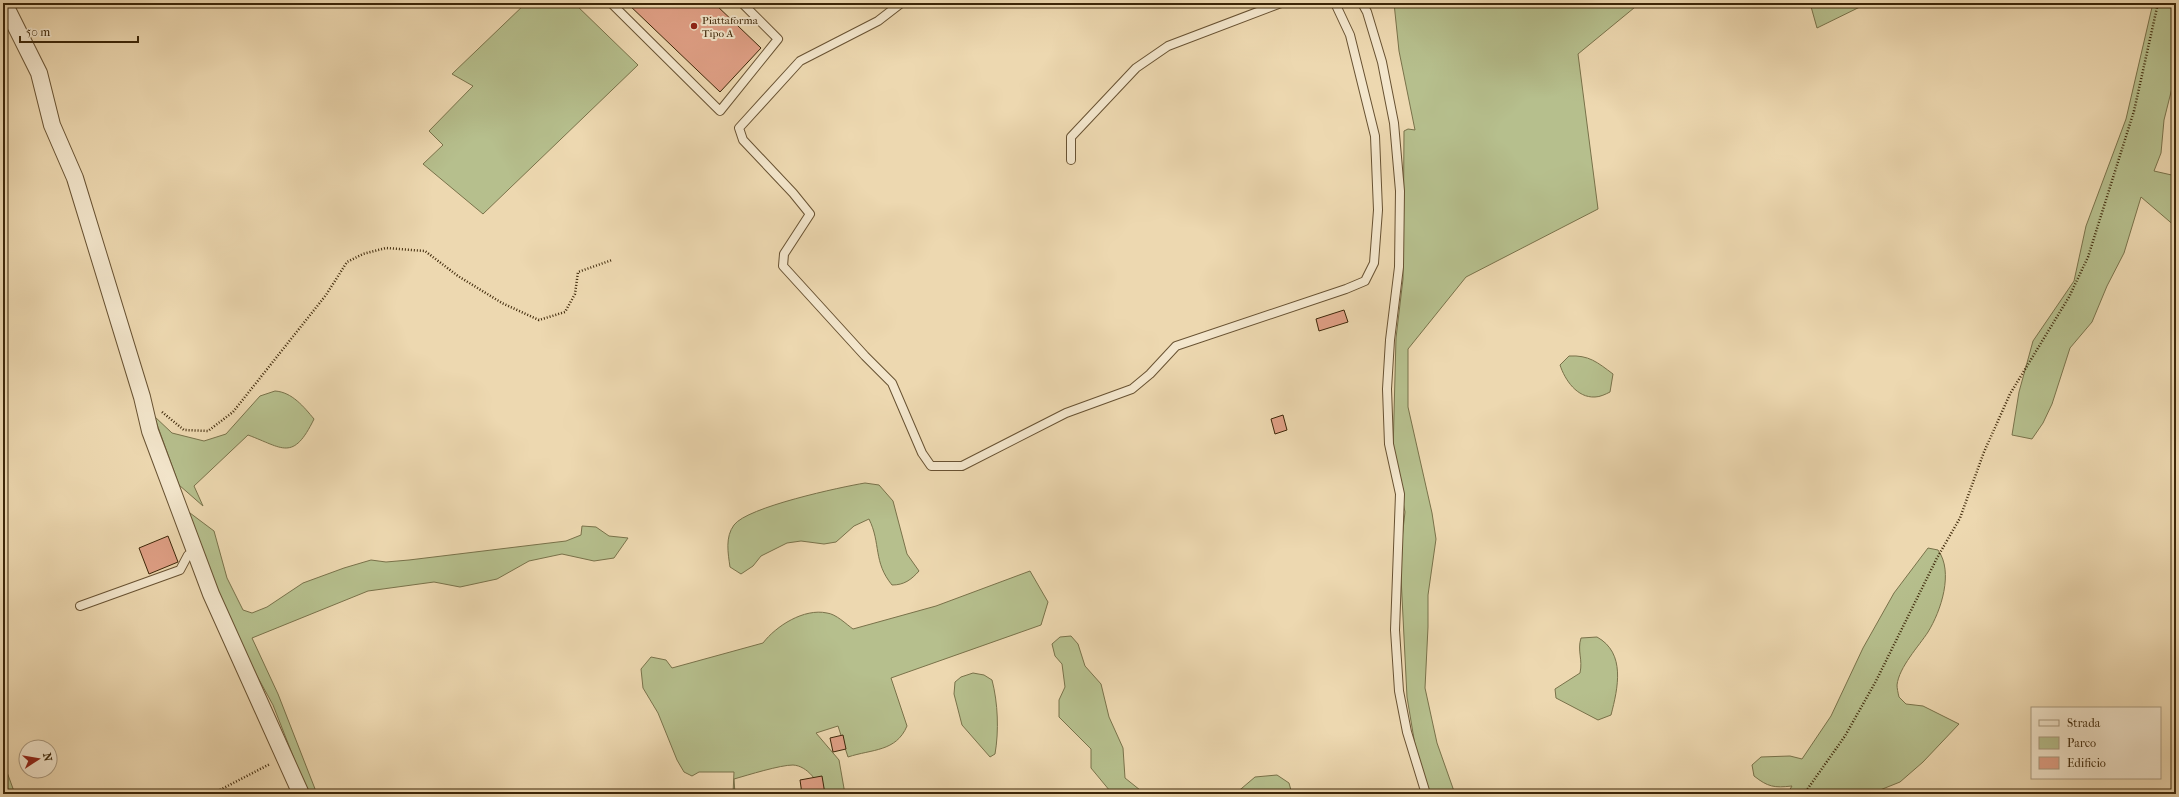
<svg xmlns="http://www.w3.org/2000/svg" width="2179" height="797" font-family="'IM FELL French Canon',serif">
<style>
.green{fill:#b6bf8d;stroke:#79724a}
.building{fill:#e0a086;stroke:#3c2608}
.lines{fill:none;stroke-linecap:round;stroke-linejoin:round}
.lane-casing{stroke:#685232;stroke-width:10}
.street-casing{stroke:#685232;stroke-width:18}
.path{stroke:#3c2608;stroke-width:2.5;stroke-dasharray:1 2;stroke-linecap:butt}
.lane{stroke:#f3e6cc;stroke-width:8}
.street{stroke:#f3e6cc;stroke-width:16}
.poi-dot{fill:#8f2418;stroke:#f3e6cc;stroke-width:1.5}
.labels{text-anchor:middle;stroke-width:4;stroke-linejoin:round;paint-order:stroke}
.poi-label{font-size:11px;fill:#3c2608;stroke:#f3e6cc;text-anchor:start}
</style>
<rect width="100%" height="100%" fill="#edd8b0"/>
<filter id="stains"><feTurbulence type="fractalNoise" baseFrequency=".005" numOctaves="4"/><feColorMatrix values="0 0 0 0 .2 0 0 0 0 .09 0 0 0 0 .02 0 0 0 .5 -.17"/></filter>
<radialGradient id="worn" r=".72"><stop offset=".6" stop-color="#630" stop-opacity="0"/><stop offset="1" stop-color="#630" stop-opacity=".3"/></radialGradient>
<path class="green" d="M526 3H574L638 65 483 214 423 164 443 145 429 131 473 86 452 74Z
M1394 3H1640L1578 54 1598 209 1466 277 1408 349V407L1432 513 1436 539 1428 595V627L1425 688 1437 743 1455 794H1429L1416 751 1407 697 1400 557 1405 512 1393 452 1396 338 1403 279 1404 131 1408 129 1415 130 1399 51Z
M1810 3H1868L1817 28Z
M2153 3H2176V72L2164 120 2161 153 2154 171 2176 176V227L2141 197 2124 253 2107 286 2092 322 2070 348 2052 404 2043 423 2032 439 2012 435 2019 392 2033 341 2074 281 2086 226 2126 119Z
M1569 356C1589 355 1597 362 1613 374L1610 392C1606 394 1600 397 1595 397 1577 398 1565 380 1560 365Z
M275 391C292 392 304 407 314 419 293 462 283 448 248 435L194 486 203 506 179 485 154 416 172 433 204 441 226 434 260 396Z
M865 483 879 485 893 501 907 554 919 571C911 580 904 585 892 585 873 562 881 543 869 519L854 526 836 542 824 544 801 541 787 543 761 556 753 566 741 574 730 567C728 553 725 537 734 525 747 507 841 487 865 483Z
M186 510 214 531 227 578 243 610 252 613 267 607 303 583 344 568 371 560 386 562 409 560 566 541 581 535 582 526 596 527 609 536 628 538 614 558 594 561 562 554 529 561 497 579 460 587 434 582 368 591 252 638 278 694 317 794H308L273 705 240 645Z
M1928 548 1938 550C1954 572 1941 611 1928 632 1919 646 1899 667 1897 685 1897 688 1898 693 1899 697L1906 704 1923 706 1959 724 1923 762 1900 782 1870 794H1787L1792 786C1774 788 1768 787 1754 776L1752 765 1761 757 1790 756 1802 759 1831 716 1863 648 1894 593Z
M1030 571 1048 602 1041 625 891 678 907 726C896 752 872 749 848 757L838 726 816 733 839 760 845 794H823C818 782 808 766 793 765 780 765 748 775 734 779L735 794H733L734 772H699L692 776 684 772 677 760 658 713 643 688 641 669 651 657 666 660 672 668 763 643C776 626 804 608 827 613 836 614 846 624 853 629L936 606Z
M1071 636 1078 644 1085 666 1101 684 1109 717 1123 748 1125 778 1140 790 1138 794H1110V791L1091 768V749L1059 717V700L1065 687 1062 664 1055 656 1052 644 1060 637Z
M1597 637C1626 653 1618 688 1611 715L1598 720 1556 698 1555 689 1580 673C1583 659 1577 651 1581 638Z
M973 673 984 675 992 680C998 703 999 731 995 754L990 757 962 725 954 694 955 682 961 677Z
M3 762 4 764 15 794H3Z
M1277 775 1289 783 1292 794H1235L1255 777Z"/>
<path class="building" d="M627 3H714L761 48 720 92Z
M1344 310 1348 322 1319 331 1316 319Z
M1283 415 1287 430 1275 434 1271 419Z
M168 536 178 562 149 574 139 548Z
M843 735 846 749 833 752 830 738Z
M822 776 825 794H802L800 780Z"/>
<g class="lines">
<g class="lane-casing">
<path id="lane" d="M611 3 720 111 778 39 742 3
M899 3 900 4 878 21 800 61 739 128 743 140 793 193 810 214 784 254 783 266 865 356 892 383 922 453 931 466H962L1066 413 1132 389 1150 374 1176 346 1346 289 1365 281 1374 263 1378 210 1375 136 1350 35 1335 3
M1362 3 1367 12 1382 62 1394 123 1400 191 1399 267 1390 340 1387 389 1389 444 1400 494 1395 630 1399 691 1407 732 1426 794
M1071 160V137L1136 68 1168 46 1281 3
M80 606 180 570 188 555 196 553"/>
</g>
<g class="street-casing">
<path id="street" d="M4 3 39 73 52 125 75 178 142 397 150 431 211 594 301 794"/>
</g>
<path class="path" d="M162 412 184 430 208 431 233 412 326 295 347 262 363 254 386 248 425 251 458 276 502 303 539 320 565 312 575 294 578 272 612 260
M212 794 270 764
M1804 794 1845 736 1876 681 1937 558 1960 518 1984 452 2010 394 2069 297 2088 257 2134 111 2158 3"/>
<use href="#lane" class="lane"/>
<use href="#street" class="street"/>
</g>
<circle class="poi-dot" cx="694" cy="26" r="4"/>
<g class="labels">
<g class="poi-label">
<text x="702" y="24">Piattaforma<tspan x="702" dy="13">Tipo A</tspan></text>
</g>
</g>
<rect width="2179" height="797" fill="none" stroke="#edd8b0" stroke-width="16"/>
<rect x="4" y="4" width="2171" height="789" fill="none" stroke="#3c2608" stroke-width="2"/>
<rect x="8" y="8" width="2163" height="781" fill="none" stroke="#3c2608"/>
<rect x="2031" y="707" width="130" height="72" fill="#f3e6cc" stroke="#aa997e"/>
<rect x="2039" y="720" width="20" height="6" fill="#f3e6cc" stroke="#aa997e"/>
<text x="2067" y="727" font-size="12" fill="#3c2608">Strada</text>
<rect x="2039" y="737" width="20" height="12" fill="#b6bf8d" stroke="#aa997e"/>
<text x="2067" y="747" font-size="12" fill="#3c2608">Parco</text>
<rect x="2039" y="757" width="20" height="12" fill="#e0a086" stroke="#aa997e"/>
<text x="2067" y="767" font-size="12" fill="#3c2608">Edificio</text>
<g transform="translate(38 759) rotate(78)"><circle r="19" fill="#f3e6cc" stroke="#aa997e"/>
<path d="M0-3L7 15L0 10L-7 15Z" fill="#8f2418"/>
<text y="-6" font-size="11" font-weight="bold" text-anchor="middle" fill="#3c2608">N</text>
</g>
<path d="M20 36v6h118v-6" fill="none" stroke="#3c2608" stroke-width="2"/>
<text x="26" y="36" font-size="12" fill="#3c2608" stroke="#f3e6cc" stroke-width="3" paint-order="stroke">50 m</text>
<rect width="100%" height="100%" filter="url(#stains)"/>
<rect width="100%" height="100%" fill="url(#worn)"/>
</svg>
